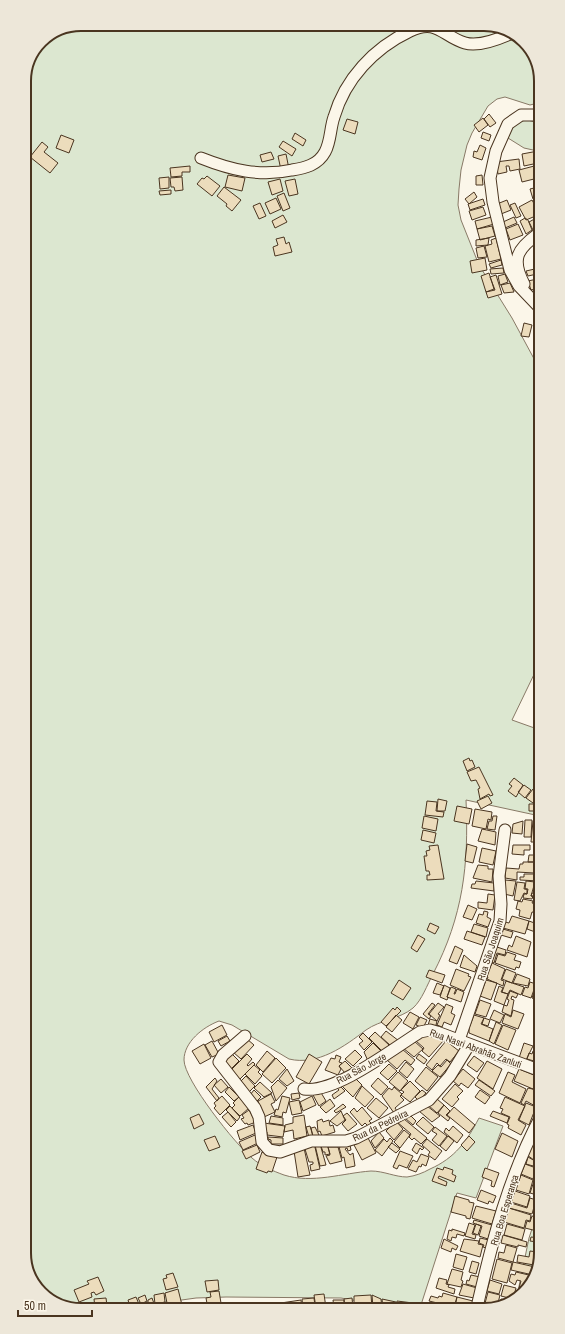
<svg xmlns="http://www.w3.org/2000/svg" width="565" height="1334" font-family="'Archivo Narrow',sans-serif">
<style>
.green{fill:#dce7d0;stroke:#887966}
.building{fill:#ecdcbc;stroke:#4a3520}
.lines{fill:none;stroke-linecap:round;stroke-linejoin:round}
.minor-casing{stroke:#4a3520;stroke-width:13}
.minor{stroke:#fbf6e9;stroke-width:11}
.labels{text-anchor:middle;stroke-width:3;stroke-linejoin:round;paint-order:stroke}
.street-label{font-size:10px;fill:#4a3520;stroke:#fbf6e9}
.rim{fill:none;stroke:#4a3520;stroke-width:2}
</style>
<rect width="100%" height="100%" fill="#fbf6e9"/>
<path class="green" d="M81 24H488L519 36 538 63V103L530 105 505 97 497 99 488 106 472 133 467 145 461 170 459 189 458 205 461 220 479 265 512 318 539 368 540 662 512 720 540 730V816L466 800C469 865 463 916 433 974 427 985 422 1000 413 1008 400 1019 380 1020 366 1030 345 1046 318 1066 289 1059L232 1025 219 1021C203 1027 184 1042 184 1060 184 1080 236 1145 252 1158 261 1166 273 1171 284 1175 312 1184 343 1173 371 1171 384 1171 395 1177 407 1177 415 1176 423 1173 430 1169 455 1158 467 1141 479 1118L503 1126 476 1198 457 1193 420 1308H398L341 1298 226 1297 196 1298 110 1310H77L46 1298 27 1271 24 78 41 41Z
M528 120 538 123V149L533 150 524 148 508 138C511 127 516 121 528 120Z
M541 1201V1253L529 1287 517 1296 529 1238Z"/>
<path class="building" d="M489 114 496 123 490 127 484 119Z
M483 118 488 125 479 132 474 125Z
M347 119 358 122 355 134 343 130Z
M483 132 491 135 489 141 481 138Z
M295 133 306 140 303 146 292 139Z
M61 135 74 140 69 153 56 148Z
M283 141 296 149 292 156 279 147Z
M42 142 48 147 44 152 58 163 50 173 30 157Z
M480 145 486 148 482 160 473 157 474 151 477 152Z
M538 151V163L524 166 522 154Z
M271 152 274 159 262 162 260 155Z
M286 154 289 169 281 170 278 156Z
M519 159 520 169 510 171 509 166H506L507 172 498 174 496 162Z
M538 165V178L522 182 519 170Z
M190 166V172H182V176L171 177 170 168Z
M228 175 245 178 242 191 225 187Z
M482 175 483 185H476V176Z
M207 176 220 186 212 196 197 184 202 178 204 179Z
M169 177V188L160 189 159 178Z
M182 177 183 190 175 191 174 187H171L170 178Z
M280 179 283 191 272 195 268 182Z
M295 179 298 194 289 196 285 181Z
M224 187 241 200 232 211 226 206 227 204 217 196Z
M538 187V197L533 199 530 189Z
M171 190V194L160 195 159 191Z
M474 192 477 197 469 204 465 199Z
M284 193 290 208 283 211 277 196Z
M276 198 281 209 270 214 265 203Z
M483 199 485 205 470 210 468 204Z
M507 200 511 210 501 214 497 204Z
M532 200 538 211V215L526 220 519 207Z
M260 203 266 216 259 219 253 206Z
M515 203 521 216 516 218 510 205Z
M483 207 486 215 472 220 469 211Z
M283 215 287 222 275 228 272 221Z
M492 217 494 224 477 229 475 221Z
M514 217 517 223 505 228 503 222Z
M538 217V227L533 230 529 222Z
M525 218 528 220 532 230 526 234 520 221Z
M518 224 523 235 510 240 506 229Z
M492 226 495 236 480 240 477 229Z
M284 237 286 244 289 242 292 252 275 256 273 247 278 245 276 239Z
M489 238 488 245 476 246V240Z
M496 238 501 259 489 262 485 246 492 244 491 240Z
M484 246 487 257 478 258 476 248Z
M485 258 487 270 472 273 470 261Z
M501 260 502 265 491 268 489 264Z
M503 268 504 273 491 274 490 269Z
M539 268V277L537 274 528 276 526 271Z
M489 273 494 289 486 292 481 276Z
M505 274 508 282 500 285 498 276Z
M496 275 502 294 488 298 486 292 495 290 490 277Z
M537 279 539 288 531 290 528 281Z
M510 283 514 292 504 293 501 285Z
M524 323 532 325 529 337 521 336Z
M469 758 470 761 472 760 475 767 467 771 463 761Z
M479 767 493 795 490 796 489 794 480 799 478 789 480 788 476 780 471 781 467 772Z
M514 778 523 785 516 797 508 791 512 786 509 784Z
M524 785 531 790 525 798 518 792Z
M533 789 540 794V798L538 796 533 803 526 798Z
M488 796 492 803 481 809 477 801Z
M438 799 447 801 445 811H437Z
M427 801 437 802 436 811 444 812 443 817 425 815Z
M529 804H540V820H534V811H529Z
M457 806 472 809 469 824 454 821Z
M475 809 492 812 491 820 488 819 486 829 472 826Z
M424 816 438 819 436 831 422 828Z
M493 816H497L495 830 487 829 489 821H492Z
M525 820H532L531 837H524Z
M523 821 522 834 512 833 513 824Z
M533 821 540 822V842H531Z
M482 829 496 832 495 845 478 841Z
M423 830 436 833 434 843 421 840Z
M467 844 477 847 473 863 465 861Z
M438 845 444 879 427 880V875H430L429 871H426L424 856H427L426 851 430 850 429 846Z
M513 845H530V850H524V855L512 854Z
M482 848 496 851 493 865 479 862Z
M529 855H540V862H528Z
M523 862H540L534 873 517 872V880L505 878 506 868 519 869 520 864H523Z
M478 865 488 866V869H493L492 882 473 878Z
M537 869H540L539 881 520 880V877H524V874H536Z
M505 880 516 881 513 896 504 894Z
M476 881 494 883V891L471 888 472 884H475Z
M526 881 535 882 531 896H533L532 899 523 898 524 894H527L528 889H525Z
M535 881 540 882V897L531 896 532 893H534Z
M517 882 525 883 524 889H527V894L524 893 520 901 514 900Z
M488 894 495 895 493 910 478 908V902L487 903Z
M523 899 533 901 532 903 540 905V913L532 912 530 919 519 916 520 910 516 909 518 901 522 902Z
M468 905 477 909 472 920 463 917Z
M484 911 488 912 487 917 491 919 488 927 476 923 479 914 483 915Z
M512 916 529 921 525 934 503 928 505 922 509 923Z
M529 921 540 925 538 933 527 929Z
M430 923 439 927 435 934 427 930Z
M474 924 488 928 486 937 471 932Z
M503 929 513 932 511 938 501 935Z
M467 931 485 937 482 945 464 939Z
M418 935 425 939 417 952 411 948Z
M516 936 531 942 527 957 507 950 509 945 512 947Z
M455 946 463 950 457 964 449 961Z
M494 946 506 950 505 955 497 953 494 963 489 961Z
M507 952 516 955 514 960 521 962 519 968 516 967 515 970 495 963 498 954 505 956Z
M464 955 477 966 475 972 460 967Z
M492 963 505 969 501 980 504 981 503 986 487 979 488 977 484 976 486 969 489 970Z
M456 969 469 974 468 976 471 977 464 991 450 985Z
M506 969 516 973 512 983 502 979Z
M429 970 445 975 442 983 426 977Z
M517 974 530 979 528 986 513 983Z
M399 980 411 988 403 1000 391 993Z
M486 980 497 983 491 1000 480 996Z
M506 981 524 987 521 995 510 990 508 994 502 992Z
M530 982 536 984 531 998 522 995 525 987 528 988Z
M437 983 444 986 440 995 433 993Z
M444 985 450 988 447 997 448 998 447 1000 440 997Z
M536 985 540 987 536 1000 532 998Z
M499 986 503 988 501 992 508 994 504 1005 494 1001Z
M451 987 456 989 454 994H455L457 989 464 992 461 1002 447 997Z
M510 991 518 994 516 998 512 996 511 999 514 1000 511 1016 502 1012 504 1005 507 1006 509 1000 507 999Z
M480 1000 491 1004 486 1017 475 1014Z
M432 1003 435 1005 428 1014 431 1016 429 1019 423 1014Z
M438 1003 444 1007 438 1014 440 1015 437 1021 429 1014Z
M446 1004 453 1007 451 1013 455 1015 451 1025 444 1022 442 1027 437 1025Z
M397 1007 401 1011 386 1026 381 1022 393 1008 395 1010Z
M494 1010 504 1015 500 1023 490 1019Z
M513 1010 524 1014 518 1029 502 1023 505 1014 511 1017Z
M536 1011 540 1012V1024H535Z
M410 1012 419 1017 413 1029 403 1023Z
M396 1015 402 1020 392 1032 386 1027Z
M474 1015 484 1018 481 1024 493 1029 489 1041 469 1033V1028Z
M420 1017 427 1020 423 1028 416 1025Z
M484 1018 490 1020 488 1026 482 1024Z
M430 1019 437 1021 436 1025 438 1026 437 1029 428 1025Z
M496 1022 502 1025 494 1044 489 1041Z
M222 1025 227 1035 214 1042 209 1032Z
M503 1025 516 1030 508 1050 495 1044Z
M386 1031 399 1041 388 1047 390 1045 381 1037Z
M375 1032 389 1045 383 1052 369 1038Z
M363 1033 372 1042 364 1050 359 1044 363 1041 359 1037Z
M421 1035 440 1036 444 1040 429 1057 422 1051 424 1048 416 1041Z
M227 1036 230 1041 221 1046 218 1041Z
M247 1039 254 1045 241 1059 233 1052Z
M212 1041 219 1054 212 1057 205 1045Z
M414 1041 423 1049 414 1057 403 1048 408 1042 411 1045Z
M446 1041 459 1051 450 1062 446 1059 440 1066 437 1063 432 1070 426 1065Z
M373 1043 382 1052 368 1061 364 1052Z
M524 1043 533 1046 526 1060 519 1058Z
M204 1044 211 1058 200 1064 192 1051Z
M402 1049 415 1060 411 1065 405 1060 397 1069 387 1060Z
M355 1050 362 1057 353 1066 345 1059Z
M267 1051 275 1058 263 1072 256 1065Z
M533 1051 541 1054V1063L527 1059 529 1053 532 1054Z
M231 1053 239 1061 229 1071 221 1063Z
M247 1054 252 1059 247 1065 248 1066 253 1062 255 1064 239 1080 230 1071Z
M309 1054 322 1062 309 1084 296 1077Z
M419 1054 427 1060 424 1064 416 1058Z
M336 1055 341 1057 339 1062 342 1063 339 1066 341 1069 338 1075 325 1070 331 1058 335 1059Z
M474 1056 484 1063 477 1072 467 1065Z
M276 1058 286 1068 272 1083 262 1074Z
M447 1060 451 1064 440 1077 432 1071 438 1065 441 1067Z
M345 1061 352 1068 345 1073 339 1066Z
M487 1061 502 1069 493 1089 477 1078Z
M406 1062 414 1069 407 1078 399 1071Z
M389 1064 397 1071 388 1080 380 1073Z
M254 1065 260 1070 258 1072 262 1076 255 1084 245 1074Z
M426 1067 438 1077 427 1091 415 1081Z
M287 1069 294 1081 287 1086 279 1079Z
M463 1069 475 1079 468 1088 461 1083 459 1086 453 1081Z
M519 1069 541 1078V1090L534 1087 533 1089 514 1081Z
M398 1072 408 1081 400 1091 389 1082Z
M508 1072 515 1075 512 1082 526 1089 520 1103 499 1093Z
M246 1076 255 1086 248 1093 243 1088 245 1086 241 1081Z
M215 1078 217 1081 212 1089 219 1098 217 1101 206 1087Z
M355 1078 362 1085 353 1097 340 1084Z
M378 1078 388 1087 381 1095 371 1086Z
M221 1079 228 1087 221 1093 214 1085Z
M278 1080 287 1088 276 1101 271 1087Z
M479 1080 495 1091 491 1096 475 1085Z
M410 1081 420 1091 410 1102 401 1095 404 1092 401 1090Z
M260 1082 272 1093 264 1097 254 1088Z
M455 1084 463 1091 457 1097 459 1099 452 1107 442 1099Z
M339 1085 345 1091 334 1099 332 1095 339 1090 335 1086Z
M362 1086 374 1097 365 1107 355 1098Z
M229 1087 239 1097 234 1101 225 1092Z
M394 1087 402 1094 400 1096 404 1100 395 1108 397 1111 394 1113 382 1096 389 1088 392 1090Z
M528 1088 541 1091V1099L537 1107 526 1101 524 1105 521 1103Z
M254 1090 261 1097 256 1102 250 1095Z
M422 1090 426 1093 419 1101 415 1097Z
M480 1090 490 1097 485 1104 475 1097Z
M320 1091 326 1101 319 1106 313 1095Z
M299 1093 300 1098 292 1100 291 1094Z
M271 1094 275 1102 271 1104 275 1112 264 1117 258 1101Z
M222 1096 230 1105 220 1115 214 1108 216 1106 214 1103Z
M282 1096 290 1098 286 1113 283 1112 282 1117 274 1115 276 1109 278 1110Z
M312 1096 316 1105 303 1111 300 1102Z
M239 1097 249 1108 240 1116 232 1108 235 1105 233 1103Z
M505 1097 525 1106 518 1120 526 1125 521 1135 508 1128 509 1125 507 1124 510 1117 501 1113 503 1109 500 1108Z
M376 1098 388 1108 379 1118 367 1108Z
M330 1099 335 1106 326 1113 320 1107Z
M437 1099 444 1105 437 1113 428 1105Z
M299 1100 302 1113 292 1115 289 1102Z
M526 1103 536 1107 529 1125 519 1120Z
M343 1104 346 1107 336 1113 334 1111Z
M444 1105 450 1111 446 1115 450 1118 448 1121 438 1113Z
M230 1106 240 1117 237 1121 226 1110Z
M427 1106 440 1116 432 1122 419 1111Z
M362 1107 372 1119 369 1121 371 1123 368 1126 365 1123 362 1126 350 1112 354 1108 357 1112Z
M454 1107 475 1125 469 1133 447 1115Z
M249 1110 256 1122 248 1125 247 1123 245 1124 241 1119 244 1118 242 1115Z
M341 1111 345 1120 337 1126 330 1121Z
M493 1111 509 1117 507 1123 490 1116Z
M228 1112 236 1122 231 1127 222 1117Z
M347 1113 357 1124 348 1131 342 1124 346 1120 343 1116Z
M199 1114 204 1124 194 1129 190 1118Z
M304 1115 307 1136 294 1139 293 1130 284 1132 285 1125 293 1123V1117Z
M410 1115 416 1121 413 1125 405 1118Z
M271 1116 283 1118V1125L269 1123Z
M423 1117 434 1127 428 1134 416 1124Z
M322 1119 323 1122 329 1120 330 1126 333 1125 335 1132 322 1136 320 1131 318 1132 317 1121Z
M404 1119 427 1138 421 1144 414 1138 412 1140 409 1137 411 1134 397 1122Z
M396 1121 403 1129 394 1140 386 1131Z
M264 1123 285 1126 283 1137 267 1135V1132L264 1131Z
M253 1125 256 1133 240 1140 237 1131Z
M310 1126 313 1136 309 1137 306 1127Z
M453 1126 463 1135 457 1143 444 1132 446 1128 449 1131Z
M315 1127 319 1135 313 1137 311 1128Z
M435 1127 447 1136 439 1146 432 1140 437 1134 432 1131Z
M404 1130 410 1135 400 1148 394 1142Z
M379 1132 384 1138 375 1148 371 1141Z
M502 1133 518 1141 512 1157 495 1149Z
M255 1135 258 1143 243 1150 239 1142Z
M215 1136 220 1147 209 1151 204 1140Z
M448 1136 454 1141 446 1151 440 1146Z
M469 1136 475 1142 467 1151 461 1145Z
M268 1137 283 1138V1144H271V1140L268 1139Z
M368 1138 376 1153 362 1160 354 1145Z
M390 1138 393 1141 382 1156 375 1150 384 1139 387 1142Z
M427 1139 442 1151 435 1160 428 1155 430 1152 422 1145Z
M314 1143 320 1169 311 1171 310 1165 313 1164V1162H309L304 1146Z
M320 1143 327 1144 330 1154 325 1155V1152H323Z
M392 1143 400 1149 396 1153 388 1147Z
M416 1143 424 1148 422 1150 420 1148 417 1154 412 1150Z
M320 1144 326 1165 320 1166 315 1145Z
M257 1145 260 1152 246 1159 242 1151Z
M350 1145 351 1150 348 1151 347 1148 345 1149 350 1155 353 1153 355 1166 346 1168 344 1157 342 1158 339 1147Z
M533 1145 541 1151V1158L538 1163 527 1155Z
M328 1147H338L342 1161 330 1164 326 1156 330 1155Z
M304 1148 310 1175 298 1177 294 1151Z
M400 1151 413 1156 407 1168 399 1165 397 1169 393 1167Z
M262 1152 277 1157 272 1172 268 1171 267 1173 256 1169Z
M421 1154 429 1157 426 1166 422 1164 421 1167 419 1166 416 1172 408 1169 413 1160 417 1162Z
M528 1157 535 1161 533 1166 526 1164Z
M525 1164 536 1168 533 1179 521 1174Z
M444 1167 453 1170 452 1174 456 1176 454 1182 439 1176 438 1178 447 1182 446 1186 432 1181 437 1168 443 1170Z
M485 1168 499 1173 494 1187 491 1186 492 1181 482 1177Z
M521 1175 533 1180 529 1194 516 1190Z
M535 1178 541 1180V1191L539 1190 537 1195 530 1193Z
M481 1190 496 1196 493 1203 489 1201 488 1204 477 1200Z
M515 1191 530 1196 527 1207 511 1202Z
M455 1196 469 1200V1202L474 1203 470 1219 466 1218V1216L451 1212Z
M530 1198 536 1200 532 1214 509 1208 511 1203 527 1208Z
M476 1206 496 1211 492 1224 472 1218Z
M509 1208 531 1215 530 1221 526 1220 524 1228 504 1222Z
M532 1216 541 1218V1232L525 1228 527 1221 530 1222Z
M474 1220 492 1225 488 1239 479 1236 482 1226 473 1223Z
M469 1223 475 1225 472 1234 476 1235 475 1239 465 1236Z
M476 1224 481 1226 478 1235 473 1233Z
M507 1224 525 1229 522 1240 504 1235Z
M452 1229 465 1233 464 1236 457 1234 456 1238 452 1237 451 1241 447 1239 449 1230 452 1231Z
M503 1235 527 1242 526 1247 518 1245V1247L501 1243Z
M531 1237 541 1238 540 1249 536 1248 537 1242 530 1241Z
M480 1238 489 1240 486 1248 483 1247 484 1245 479 1243Z
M444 1239 458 1246 456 1250 452 1248 451 1252 441 1248Z
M464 1239 479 1241 478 1244 483 1245 480 1257 460 1251Z
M506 1245 517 1248 513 1262 498 1258 499 1252 504 1253Z
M530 1251 537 1252 534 1265 517 1262 518 1255 529 1257Z
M456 1254 467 1257 463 1270 453 1267Z
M497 1259 512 1263 507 1283 492 1279Z
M472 1261 479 1263 476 1274 469 1272Z
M513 1262 535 1267 533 1275 511 1270Z
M452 1269 463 1272 461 1280 463 1281 461 1287 447 1284Z
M516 1272 533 1276 530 1284 526 1283 525 1289 519 1288 521 1281 517 1280 515 1285 509 1281 511 1274 515 1275Z
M173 1273 178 1287 166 1290 163 1279 167 1278 166 1275Z
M471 1275 480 1277 477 1287 466 1284 467 1280 469 1281Z
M98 1277 104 1291 96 1295 94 1292 91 1293 92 1297 79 1302 74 1290 89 1284 87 1281Z
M439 1278 447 1280 446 1284 449 1285 448 1287 455 1289 454 1294 436 1288Z
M218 1280 219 1290 207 1292 205 1281Z
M490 1280 502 1284 499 1294 487 1291Z
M463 1284 477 1288 474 1298 459 1295Z
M504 1285 516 1288 513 1299 501 1296Z
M178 1289 182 1305 168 1308 165 1293Z
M219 1291 222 1309H208L206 1298 211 1297 210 1292Z
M488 1292 500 1295 497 1307H484Z
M164 1293 165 1302 155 1304 154 1295Z
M443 1293 457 1297 454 1307 429 1301 431 1296 438 1298 439 1296 442 1297Z
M324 1294 326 1308H316L314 1295Z
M145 1295 147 1301 141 1304 138 1298Z
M371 1295 372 1308H354V1296Z
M372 1295 381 1299 382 1308H373Z
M136 1297 141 1309 131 1310 128 1300Z
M457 1297 473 1301 472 1307H455Z
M106 1298 107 1306 95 1308 94 1299Z
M152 1298 156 1309H142L140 1305 148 1302V1300Z
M314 1298 315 1306 303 1308 302 1299Z
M352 1298 353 1308H345L344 1299Z
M382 1299 396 1302 395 1308H383Z
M501 1299 511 1301 499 1307Z
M301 1300 302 1308 275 1309 274 1304Z
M333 1300H344V1308H334Z
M397 1301 413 1303V1308H396Z"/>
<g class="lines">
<g class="minor-casing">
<path id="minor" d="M538 115H521L508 124 496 151 490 178 493 202 510 270 519 286 539 307
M201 158C231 170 260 177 292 170 305 168 318 165 325 152 331 141 330 128 334 117 345 79 374 48 410 31 437 18 442 36 465 43 479 47 499 39 512 33
M524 284C511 259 517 249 538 234
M245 1036 223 1055 219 1062 255 1108 259 1117 262 1142 269 1150 280 1152 311 1141H346L356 1138 429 1100 450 1076 469 1045
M459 1040 500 921 501 904 499 876 505 830
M304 1089C335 1094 394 1048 420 1032L430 1030 437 1032 541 1071
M477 1307C492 1242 509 1175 541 1116"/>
</g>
<use href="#minor" class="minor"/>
</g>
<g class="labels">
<g class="street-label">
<text transform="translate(490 949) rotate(-72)" y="4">Rua São Joaquim</text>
<text transform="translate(476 1048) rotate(20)" y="4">Rua Nasri Abrahão Zanluti</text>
<text transform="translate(361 1068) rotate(-28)" y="4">Rua São Jorge</text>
<text transform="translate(380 1125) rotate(-26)" y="4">Rua da Pedreira</text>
<text transform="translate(504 1210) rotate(-73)" y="4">Rua Boa Esperança</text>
</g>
</g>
<path d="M0 0H565V1334H0ZM81 31H484A50 50 0 0 1 534 81V1253A50 50 0 0 1 484 1303H81A50 50 0 0 1 31 1253V81A50 50 0 0 1 81 31Z" fill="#ede7d9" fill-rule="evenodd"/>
<path class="rim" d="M81 31H484A50 50 0 0 1 534 81V1253A50 50 0 0 1 484 1303H81A50 50 0 0 1 31 1253V81A50 50 0 0 1 81 31Z"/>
<path d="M18 1310v6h74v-6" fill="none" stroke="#4a3520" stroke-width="2"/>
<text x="24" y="1310" font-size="12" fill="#4a3520" stroke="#fbf6e9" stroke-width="3" paint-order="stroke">50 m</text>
</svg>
